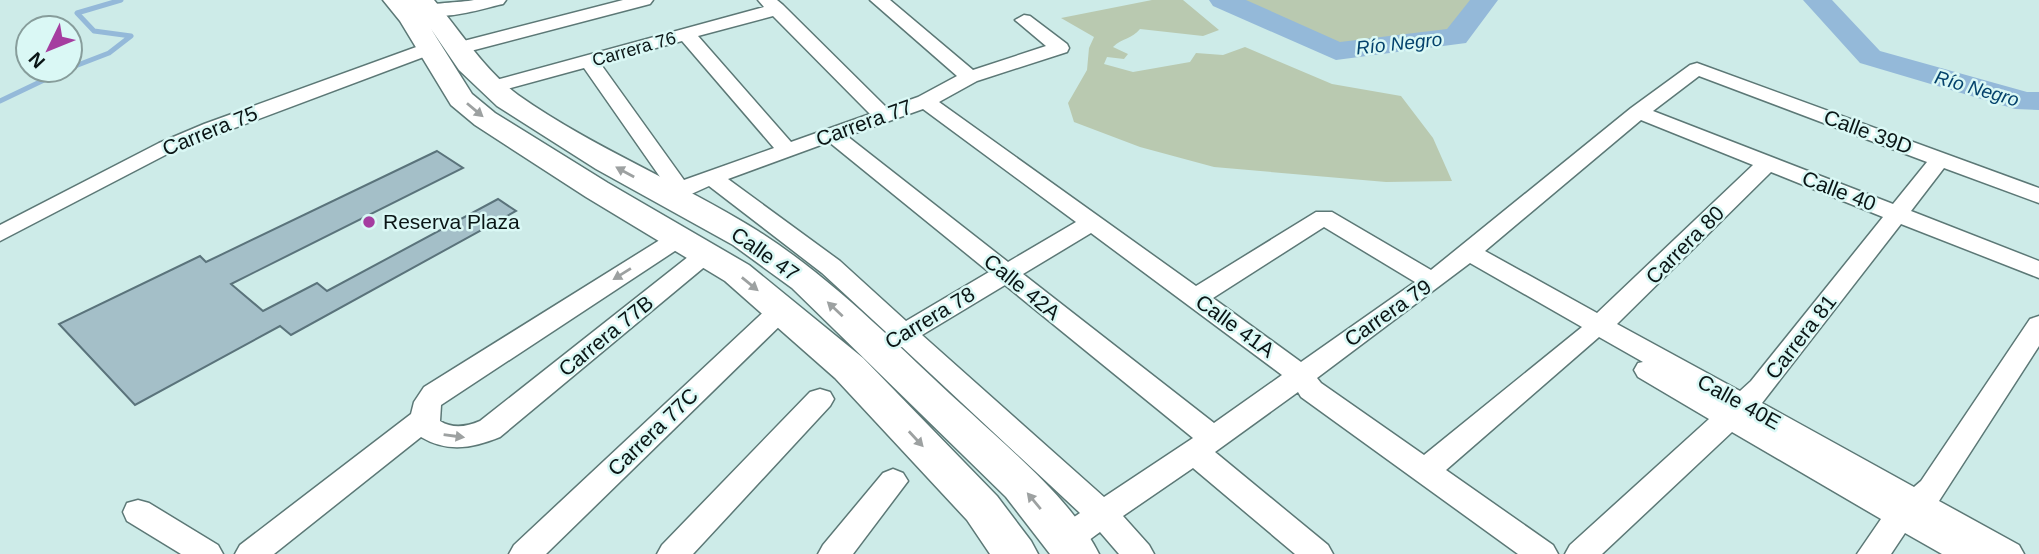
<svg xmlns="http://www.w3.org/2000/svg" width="2039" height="554" font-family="Arial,sans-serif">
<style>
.green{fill:#b9c9b0}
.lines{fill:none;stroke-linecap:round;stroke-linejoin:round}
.stream{stroke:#94b9d9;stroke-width:5}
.river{fill:#94b9d9;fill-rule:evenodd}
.building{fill:#a4bfc8;stroke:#5a737b;stroke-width:2}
.street-casing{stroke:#5c7876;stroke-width:3}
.secondary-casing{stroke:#5c7876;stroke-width:3}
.street{fill:#fff;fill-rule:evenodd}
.secondary{fill:#fff;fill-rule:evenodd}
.oneway{fill:#9da1a1}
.poi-dot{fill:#a53da0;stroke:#daf8f5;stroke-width:2.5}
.labels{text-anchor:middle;stroke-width:5;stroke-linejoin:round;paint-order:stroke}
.far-street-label{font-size:18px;fill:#0a1515;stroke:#daf8f5}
.far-water-label{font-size:19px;font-style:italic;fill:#04426c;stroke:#daf8f5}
.street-label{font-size:21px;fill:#0a1515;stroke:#daf8f5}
.poi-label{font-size:21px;fill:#0a1515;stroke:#daf8f5;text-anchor:start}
</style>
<rect width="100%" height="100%" fill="#cdebe8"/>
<path class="green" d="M1152 0H1183L1219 30 1203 36 1140 29C1132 39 1122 38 1113 47L1128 54 1124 59 1107 57 1104 64 1133 72 1190 62 1196 53 1223 55 1245 47 1332 84 1401 96 1433 138 1452 181 1386 182 1214 167 1140 147 1074 122 1068 103 1087 70 1089 48 1094 37 1061 18Z
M1223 0H1484L1456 37 1336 51Z"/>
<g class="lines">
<path class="stream" d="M70 68 109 53 131 36 94 31 77 13 121 0
M0 101 65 70"/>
<path class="river" d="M1209 0H1246L1340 42 1447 29 1470 0H1498L1466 43 1336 60 1213 6Z
M1803 0H1832L1880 51 2027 92H2039V110L2015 109 1860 63Z"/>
</g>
<path class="building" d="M437 151 463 168 231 284 263 311 317 283 327 291 498 199 516 211 291 335 280 326 135 405 59 324 200 256 206 262Z"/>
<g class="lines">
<g class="street-casing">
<path id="street" d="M474 0H506L503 4C484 8 435 25 420 9 427 2 461 3 474 0Z
M623 0H653L650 4 459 54 450 48 452 44Z
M758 0H777L783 5 887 108 918 97 957 76 870 0H890L973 70 1046 46 1015 20 1024 15 1030 16 1067 44 1069 48 1067 52 977 81 939 102 1196 286 1316 212H1332L1431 270 1631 108 1690 65 1697 63 2039 188V203L1944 168 1911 211 2039 261V278L1901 224 1762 403 1914 487 1921 481 2030 319 2039 316V346L1939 501 2019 545 2024 554H1942L1905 533 1891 554H1857L1881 519 1732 432 1602 554H1565L1570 545 1709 419 1638 377 1634 370 1638 363 1643 362 1599 337 1446 470 1553 545 1558 554H1518L1301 397 1298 392 1215 452 1328 545 1333 554H1295L1193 468 1123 516 1149 545 1154 554H1119L1100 532C1085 543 1073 554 1055 548L1050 539 1055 530 1080 513 902 347 890 351 881 348 877 342 886 332 822 273 709 186 676 201H660L657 196 667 187 584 68 492 93 482 87 485 83 764 7ZM773 16 870 114 791 142 698 36ZM682 41 774 148 684 180 600 63ZM1699 76 1927 162 1893 204 1653 111ZM923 109 1076 222 1008 262 847 136ZM1641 120 1753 165 1597 313 1485 251ZM829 142 989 272 906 321 840 261 728 179ZM1771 172 1883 217 1751 381 1740 391 1617 324ZM1324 227 1415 282 1301 362 1213 298ZM1091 233 1282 375 1214 423 1023 274ZM1470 263 1582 327 1424 455 1321 383 1317 378ZM1005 285 1193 438 1104 497 922 335Z
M430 42 439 48 437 52 173 151 0 241V225L159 143 204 124Z
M679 231 687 233 691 238 687 243 441 405 440 421C453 429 466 427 480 421L698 249 706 246 714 249 718 254 714 259 500 437C473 448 448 453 421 437L274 554H235L240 545 411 414 414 402 424 387 671 233Z
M781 301 790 304 794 310 790 316 546 554H509L514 545 772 304Z
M820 389 830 392 834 399 830 406 693 554H657L662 545 810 392Z
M893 469 903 473 908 481 853 554H818L823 545 883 473Z
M138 500 149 503 218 545 223 554H181L127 521 123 512 127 503Z"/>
</g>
<g class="secondary-casing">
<path id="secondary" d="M383 0H434C461 32 484 70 518 95 593 148 680 182 758 231 837 281 902 351 971 413 1013 452 1074 503 1099 554H1050L1006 497 792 288 733 245 596 169 497 106 459 70 431 29 472 94 495 113 608 183 749 265 863 358 997 496 1031 541 1038 554H990L967 520 835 378 725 281 586 197 475 125 451 105 400 21Z"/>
</g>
<use href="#street" class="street"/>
<use href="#secondary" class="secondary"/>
</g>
<defs><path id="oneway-solid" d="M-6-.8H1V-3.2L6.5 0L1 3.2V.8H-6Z" transform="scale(1.75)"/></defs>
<g class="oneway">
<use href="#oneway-solid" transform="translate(475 110) rotate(40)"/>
<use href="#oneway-solid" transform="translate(625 172) rotate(-151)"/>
<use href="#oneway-solid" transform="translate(622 274) rotate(148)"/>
<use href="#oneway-solid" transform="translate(750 284) rotate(39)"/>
<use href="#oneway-solid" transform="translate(835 309) rotate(-137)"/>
<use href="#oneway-solid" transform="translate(454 436) rotate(8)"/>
<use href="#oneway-solid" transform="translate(916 439) rotate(47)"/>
<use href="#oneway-solid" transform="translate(1034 501) rotate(-130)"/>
</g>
<circle class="poi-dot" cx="369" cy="222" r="7"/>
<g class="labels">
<g class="far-street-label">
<text transform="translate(634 49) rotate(-16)" y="6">Carrera 76</text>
</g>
<g class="far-water-label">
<text transform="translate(1399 43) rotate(-6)" y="7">Río Negro</text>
<text transform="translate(1977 88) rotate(16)" y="7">Río Negro</text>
</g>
<g class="street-label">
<text transform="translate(864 123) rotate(-20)" y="7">Carrera 77</text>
<text transform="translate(210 131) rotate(-22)" y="7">Carrera 75</text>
<text transform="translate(1868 132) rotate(20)" y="7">Calle 39D</text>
<text transform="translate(1839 191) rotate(21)" y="7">Calle 40</text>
<text transform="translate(1685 245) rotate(-45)" y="7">Carrera 80</text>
<text transform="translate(765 254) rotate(35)" y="7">Calle 47</text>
<text transform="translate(1022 287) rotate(39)" y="7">Calle 42A</text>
<text transform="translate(1388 313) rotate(-35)" y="7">Carrera 79</text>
<text transform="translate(930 318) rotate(-31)" y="7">Carrera 78</text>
<text transform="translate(1235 326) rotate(36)" y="7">Calle 41A</text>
<text transform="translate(606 336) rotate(-39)" y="7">Carrera 77B</text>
<text transform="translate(1801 337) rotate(-52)" y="7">Carrera 81</text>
<text transform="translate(1739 402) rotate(29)" y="7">Calle 40E</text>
<text transform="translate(653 432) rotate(-44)" y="7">Carrera 77C</text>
</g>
<g class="poi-label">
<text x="383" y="229">Reserva Plaza</text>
</g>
</g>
<g transform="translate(49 49) rotate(227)"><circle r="33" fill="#daf8f5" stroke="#879d9b" stroke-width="2"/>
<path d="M0-5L12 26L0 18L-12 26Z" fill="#a53da0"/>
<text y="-10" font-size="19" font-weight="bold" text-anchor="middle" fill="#0a1515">N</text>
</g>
</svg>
